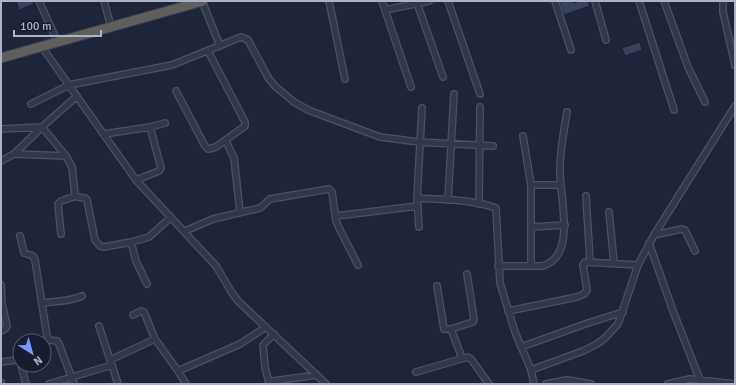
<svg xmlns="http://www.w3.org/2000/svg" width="736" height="385" font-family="Signika,sans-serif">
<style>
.building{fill:#39425a;stroke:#191f30}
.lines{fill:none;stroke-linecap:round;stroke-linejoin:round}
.minor-casing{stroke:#4c5265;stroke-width:8}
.trunk-casing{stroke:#393f51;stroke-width:11}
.minor{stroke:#32384a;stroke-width:5.5}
.trunk{stroke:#605f5c;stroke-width:9}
</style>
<rect width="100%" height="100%" fill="#1e2539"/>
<path class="building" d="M16 1H33L34 4 19 10Z
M559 1H573L574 3 580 1H588L590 6 564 15Z
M640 42 642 50 625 56 622 48Z"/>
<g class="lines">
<g class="minor-casing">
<path id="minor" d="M39 1 58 43
M104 1 111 27
M202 1 220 46
M329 1 345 79
M382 1 411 87
M448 1 480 94
M555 1 571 50
M595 1 606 40
M639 1 674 110
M664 1 688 67 705 102
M723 1V12L735 65
M417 3 443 77
M385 10 429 1
M42 47 136 180 216 266 232 293 238 301 326 384
M176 91 205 146 208 149 216 147 245 126V122L208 51
M31 104 69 85 172 65 241 37 248 40 269 79 276 87 294 102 308 110 380 137 419 142 493 146
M1 129 42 127 66 156 72 167 75 195 77 197 85 198 87 200 95 240 100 246 104 247 131 242 149 237 171 217
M104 134 150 127 165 123
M523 136 531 185V266
M226 141 234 158 240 212
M14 154 66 156
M1 161 14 154 42 127 77 96
M136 180 159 171 161 168 150 127
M531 185H559
M586 196 590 261
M417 198C443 200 471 199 496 208L500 283 515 332 531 370 534 384
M448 200 454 94
M479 204 480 107
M609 212 614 263
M336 216 418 206
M419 227 417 198 422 108
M531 227 565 225
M185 231 213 219 260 208 270 199 329 189 332 192 336 221 340 230 358 265
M61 234 58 204 61 201 76 196
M654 235 682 229 685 230 695 251
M20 236 24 253 33 256 35 260 47 336 49 340 57 341 59 344 74 384
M131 242 136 261 147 284
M649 243 673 311 700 380
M498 266H542C578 257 559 196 560 169 560 150 564 131 567 112
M1 285 2 304 7 326 6 328 1 331
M437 286 444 329H451L473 322 474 319 467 274
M42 303C56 301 69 302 82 296
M508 311 577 297 584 294 587 290 583 265 585 262 638 265
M133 315 141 311 144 312 155 339 178 371 186 384
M99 326 111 363
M451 329 462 358
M521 347 588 323 623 312
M110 360 155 339
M1 362 17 360 20 362
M21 365 26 384
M531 370 583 351 597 344 605 338 618 324 638 265 654 235 735 106
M178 371 240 344 266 327
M416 372 468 357 471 359 489 384
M1 382V384
M269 383 265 367 263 345 274 334
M49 384 112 365 118 384
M269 384 273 381 317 375
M546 384 567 380 591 384
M668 384 690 379 735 384"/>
</g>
<g class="trunk-casing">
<path id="trunk" d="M1 58 203 1"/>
</g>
<use href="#minor" class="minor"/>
<use href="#trunk" class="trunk"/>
</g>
<rect width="736" height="385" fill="none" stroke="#acb2c7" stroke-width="4"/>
<g transform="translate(32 353) rotate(143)"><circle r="19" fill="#171d2e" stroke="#53596b"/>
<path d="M0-3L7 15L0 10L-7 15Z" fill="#7898ff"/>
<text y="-6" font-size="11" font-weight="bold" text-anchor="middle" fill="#acb2c7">N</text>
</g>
<path d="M14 30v6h87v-6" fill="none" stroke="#acb2c7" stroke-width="2"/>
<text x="20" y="30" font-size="12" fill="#acb2c7" stroke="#171d2e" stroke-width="3" paint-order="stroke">100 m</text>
</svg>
